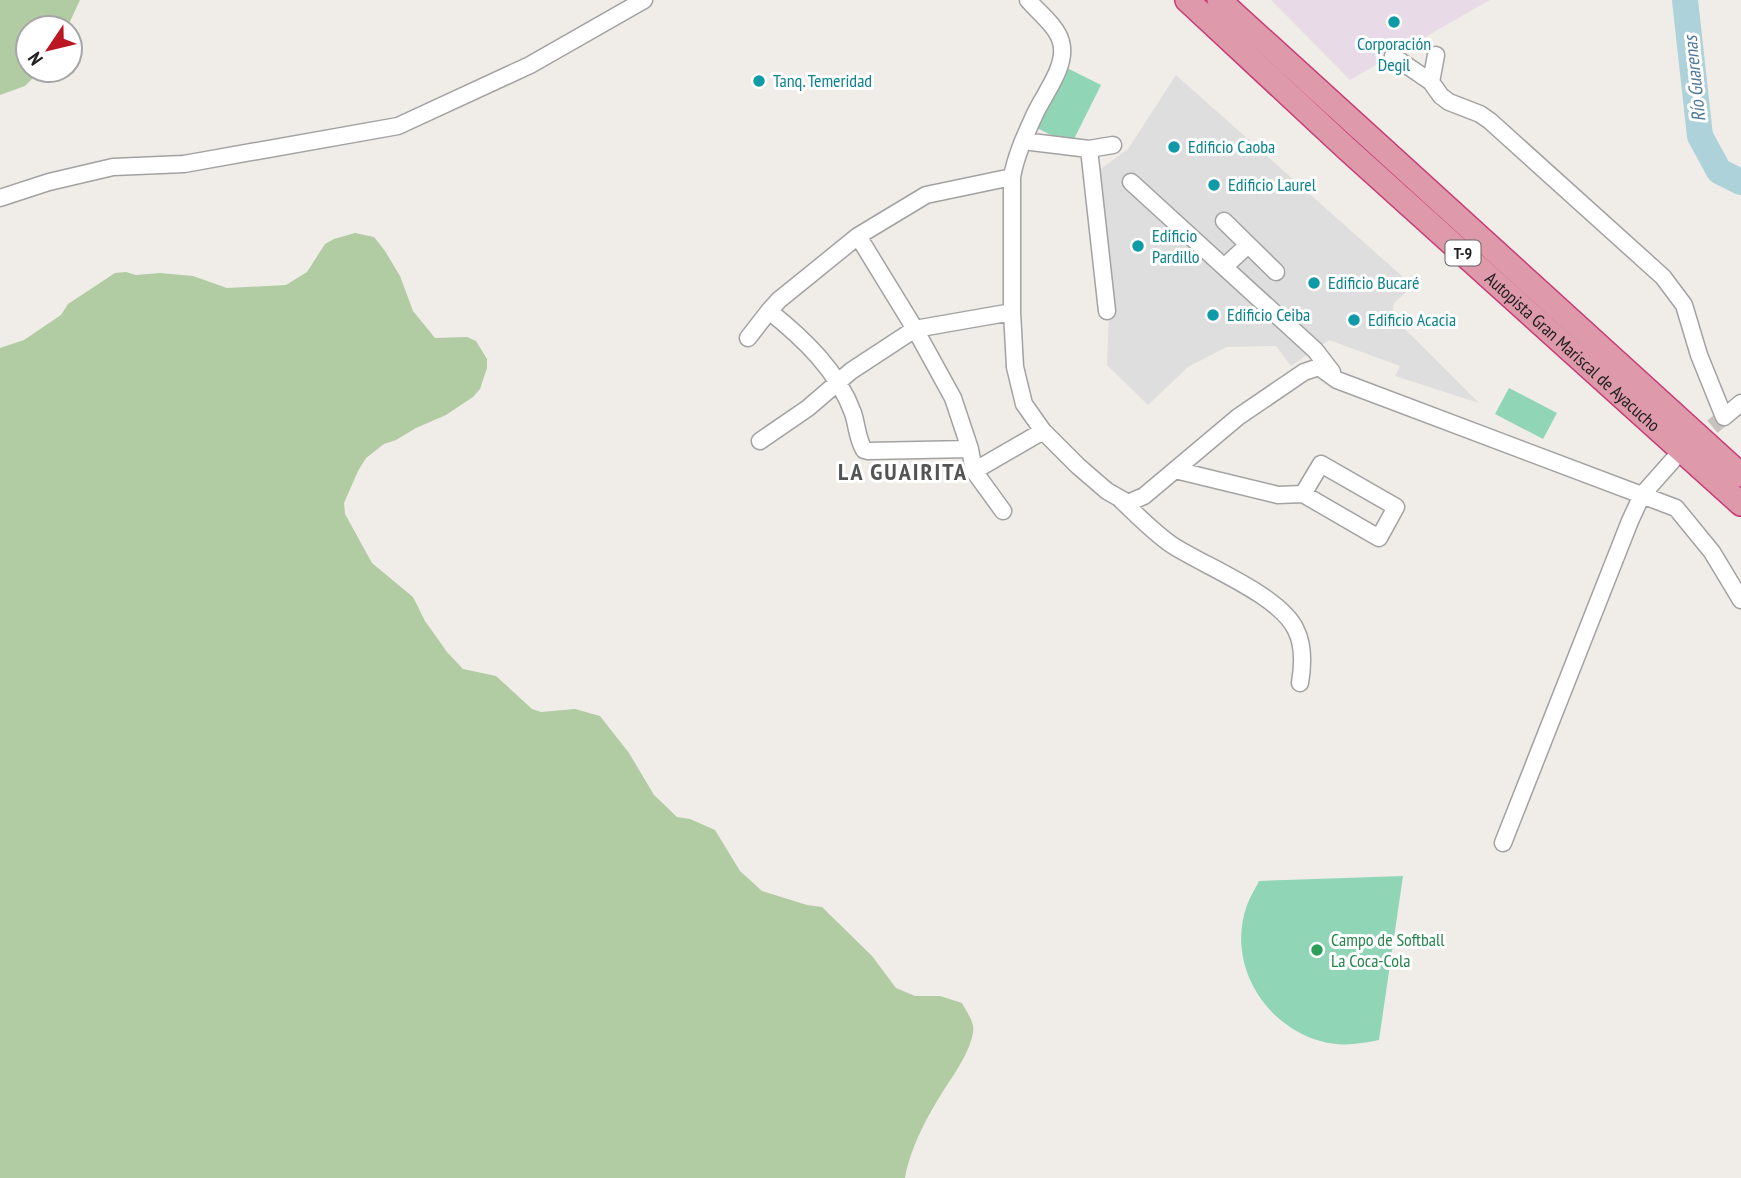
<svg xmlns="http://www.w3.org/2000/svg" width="1741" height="1178" font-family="'PT Sans Narrow',sans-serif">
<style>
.residential{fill:#dfdede}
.industrial{fill:#e8dbe7}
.forest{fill:#b1cba2}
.pitch{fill:#90d6b6}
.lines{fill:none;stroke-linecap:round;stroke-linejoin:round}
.river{stroke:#aed2d9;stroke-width:26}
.minor-tunnel{stroke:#c7c4c0;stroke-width:16;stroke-dasharray:16 8;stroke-linecap:butt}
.minor-casing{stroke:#a2a2a2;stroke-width:19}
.highway-casing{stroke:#c93b75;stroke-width:26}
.minor{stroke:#fff;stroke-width:16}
.highway{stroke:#de99ab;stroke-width:23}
.culture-dot{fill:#0f9aa8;stroke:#fff;stroke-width:2.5}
.leisure-dot{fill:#2e9e5b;stroke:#fff;stroke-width:2.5}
.labels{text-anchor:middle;stroke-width:6;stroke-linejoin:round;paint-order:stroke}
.shield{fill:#fff;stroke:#646464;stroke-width:2}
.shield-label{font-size:16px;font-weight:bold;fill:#212121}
.culture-label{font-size:18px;fill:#0d838f;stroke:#fff;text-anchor:start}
.street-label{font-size:18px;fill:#212121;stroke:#fff}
.leisure-label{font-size:18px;fill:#27864d;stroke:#fff;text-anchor:start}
.water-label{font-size:19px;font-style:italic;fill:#507898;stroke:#fff}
.district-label{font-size:24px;font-weight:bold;letter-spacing:2px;fill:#545454;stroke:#fff}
</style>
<rect width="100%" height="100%" fill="#f0ede8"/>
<path class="residential" d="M1176 75 1413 286 1394 303 1392 316 1479 403 1395 376 1400 366 1329 340 1291 366 1276 346 1227 347 1188 367 1148 405 1107 365 1109 312 1094 174 1128 149Z"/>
<path class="industrial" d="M1271 0H1490L1350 80Z"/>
<path class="forest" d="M0 0H80L67 28H28V70H41L25 86 0 95Z
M355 233 374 237 385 251 400 276 413 311 435 338 467 337 476 341 487 359V368L480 389 473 397 446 415 416 428 396 440 384 444 366 458 358 471 344 503 345 514 372 563 413 597 425 621 447 652 463 669 496 676 532 709 541 712 575 709 600 716 629 753 654 795 677 817 690 819 715 830 740 871 762 891 807 905 822 907 872 956 896 988 915 996H940L962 1003C966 1011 975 1022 973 1032 971 1049 956 1072 947 1085 929 1113 911 1145 905 1178H0V348L24 340 61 315 68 304 115 273 126 272 136 275 160 273 193 276 227 288 286 285 307 272 325 244 334 239Z"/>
<path class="pitch" d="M1065 67 1101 85 1071 145 1035 127Z
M1509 388 1557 413 1543 439 1495 414Z
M1403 876 1379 1040C1360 1044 1340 1047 1320 1041 1264 1025 1226 963 1247 905 1250 897 1255 889 1259 881Z"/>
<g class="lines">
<path class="river" d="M1685 0 1700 136 1719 171 1741 182"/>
<path class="minor-tunnel" d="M1694 442 1724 417"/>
<g class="minor-casing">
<path id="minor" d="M1028 0C1038 12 1057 26 1061 42 1068 66 1043 95 1034 116 1025 136 1016 155 1012 177V312L1015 367 1024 404 1043 431 1078 466 1107 491 1128 503 1144 496 1238 417 1304 372 1319 367 1337 380 1676 508 1712 552 1741 600
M1393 56 1431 82 1441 96 1449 102 1480 114 1490 121 1663 277 1684 305 1699 355 1724 417 1741 403
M1431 82 1436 55
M1023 141 1089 149 1107 311
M1089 149 1113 145
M1131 182 1315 350 1332 372
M0 198 49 182 113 167 184 164 398 126 530 65 644 0
M1224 221 1276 272
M858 236 779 300 769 311C803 338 838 371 853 413 857 425 857 438 864 450L868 451 970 449
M1224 267 1248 245
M748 338 769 311
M760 441 808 408 851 371 915 329 1012 312
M1321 464 1396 507 1379 538 1303 494Z
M1175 470 1278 495 1303 494
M974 471 1043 431
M1119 498C1136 514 1153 532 1172 545 1204 566 1280 595 1296 630 1304 646 1303 665 1300 683
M1003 511 974 471 970 449 953 398 915 329 858 236 926 195 1012 177
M1503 843 1630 521 1642 495 1673 460"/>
</g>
<g class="highway-casing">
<g id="highway">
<path id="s1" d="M1187 0 1346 148 1741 504"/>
<path d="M1219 0 1741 475"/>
</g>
</g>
<use href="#minor" class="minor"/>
<use href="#highway" class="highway"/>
</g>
<g class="culture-dot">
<circle cx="1394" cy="22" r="7"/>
<circle cx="759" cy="81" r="7"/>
<circle cx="1174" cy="147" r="7"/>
<circle cx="1214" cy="185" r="7"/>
<circle cx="1138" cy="246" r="7"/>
<circle cx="1314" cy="283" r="7"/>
<circle cx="1213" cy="315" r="7"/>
<circle cx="1354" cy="320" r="7"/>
</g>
<circle class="leisure-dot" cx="1317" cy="950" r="7"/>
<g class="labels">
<rect class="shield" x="1445.5" y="240.5" width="35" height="25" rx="5"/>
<g class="shield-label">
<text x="1463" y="259">T-9</text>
</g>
<g class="culture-label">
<text x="1394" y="50" text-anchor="middle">Corporación<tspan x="1394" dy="21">Degil</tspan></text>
<text x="773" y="87">Tanq. Temeridad</text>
<text x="1188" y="153">Edificio Caoba</text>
<text x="1228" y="191">Edificio Laurel</text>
<text x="1152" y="242">Edificio<tspan x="1152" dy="21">Pardillo</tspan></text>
<text x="1328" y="289">Edificio Bucaré</text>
<text x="1227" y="321">Edificio Ceiba</text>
<text x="1368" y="326">Edificio Acacia</text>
</g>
<g class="street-label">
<text dy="6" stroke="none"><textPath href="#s1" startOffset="522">Autopista Gran Mariscal de Ayacucho</textPath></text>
</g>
<g class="leisure-label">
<text x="1331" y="946">Campo de Softball<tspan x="1331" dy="21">La Coca-Cola</tspan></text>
</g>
<g class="water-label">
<text transform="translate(1694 79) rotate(-96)" y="7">Río Guarenas</text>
</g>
<g class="district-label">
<text x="903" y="480">LA GUAIRITA</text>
</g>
</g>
<g transform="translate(49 49) rotate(235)"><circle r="33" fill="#ffffff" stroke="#a6a6a6" stroke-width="2"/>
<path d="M0-5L12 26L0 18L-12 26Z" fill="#bb1622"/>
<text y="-10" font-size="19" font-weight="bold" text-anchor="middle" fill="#212121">N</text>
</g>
</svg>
